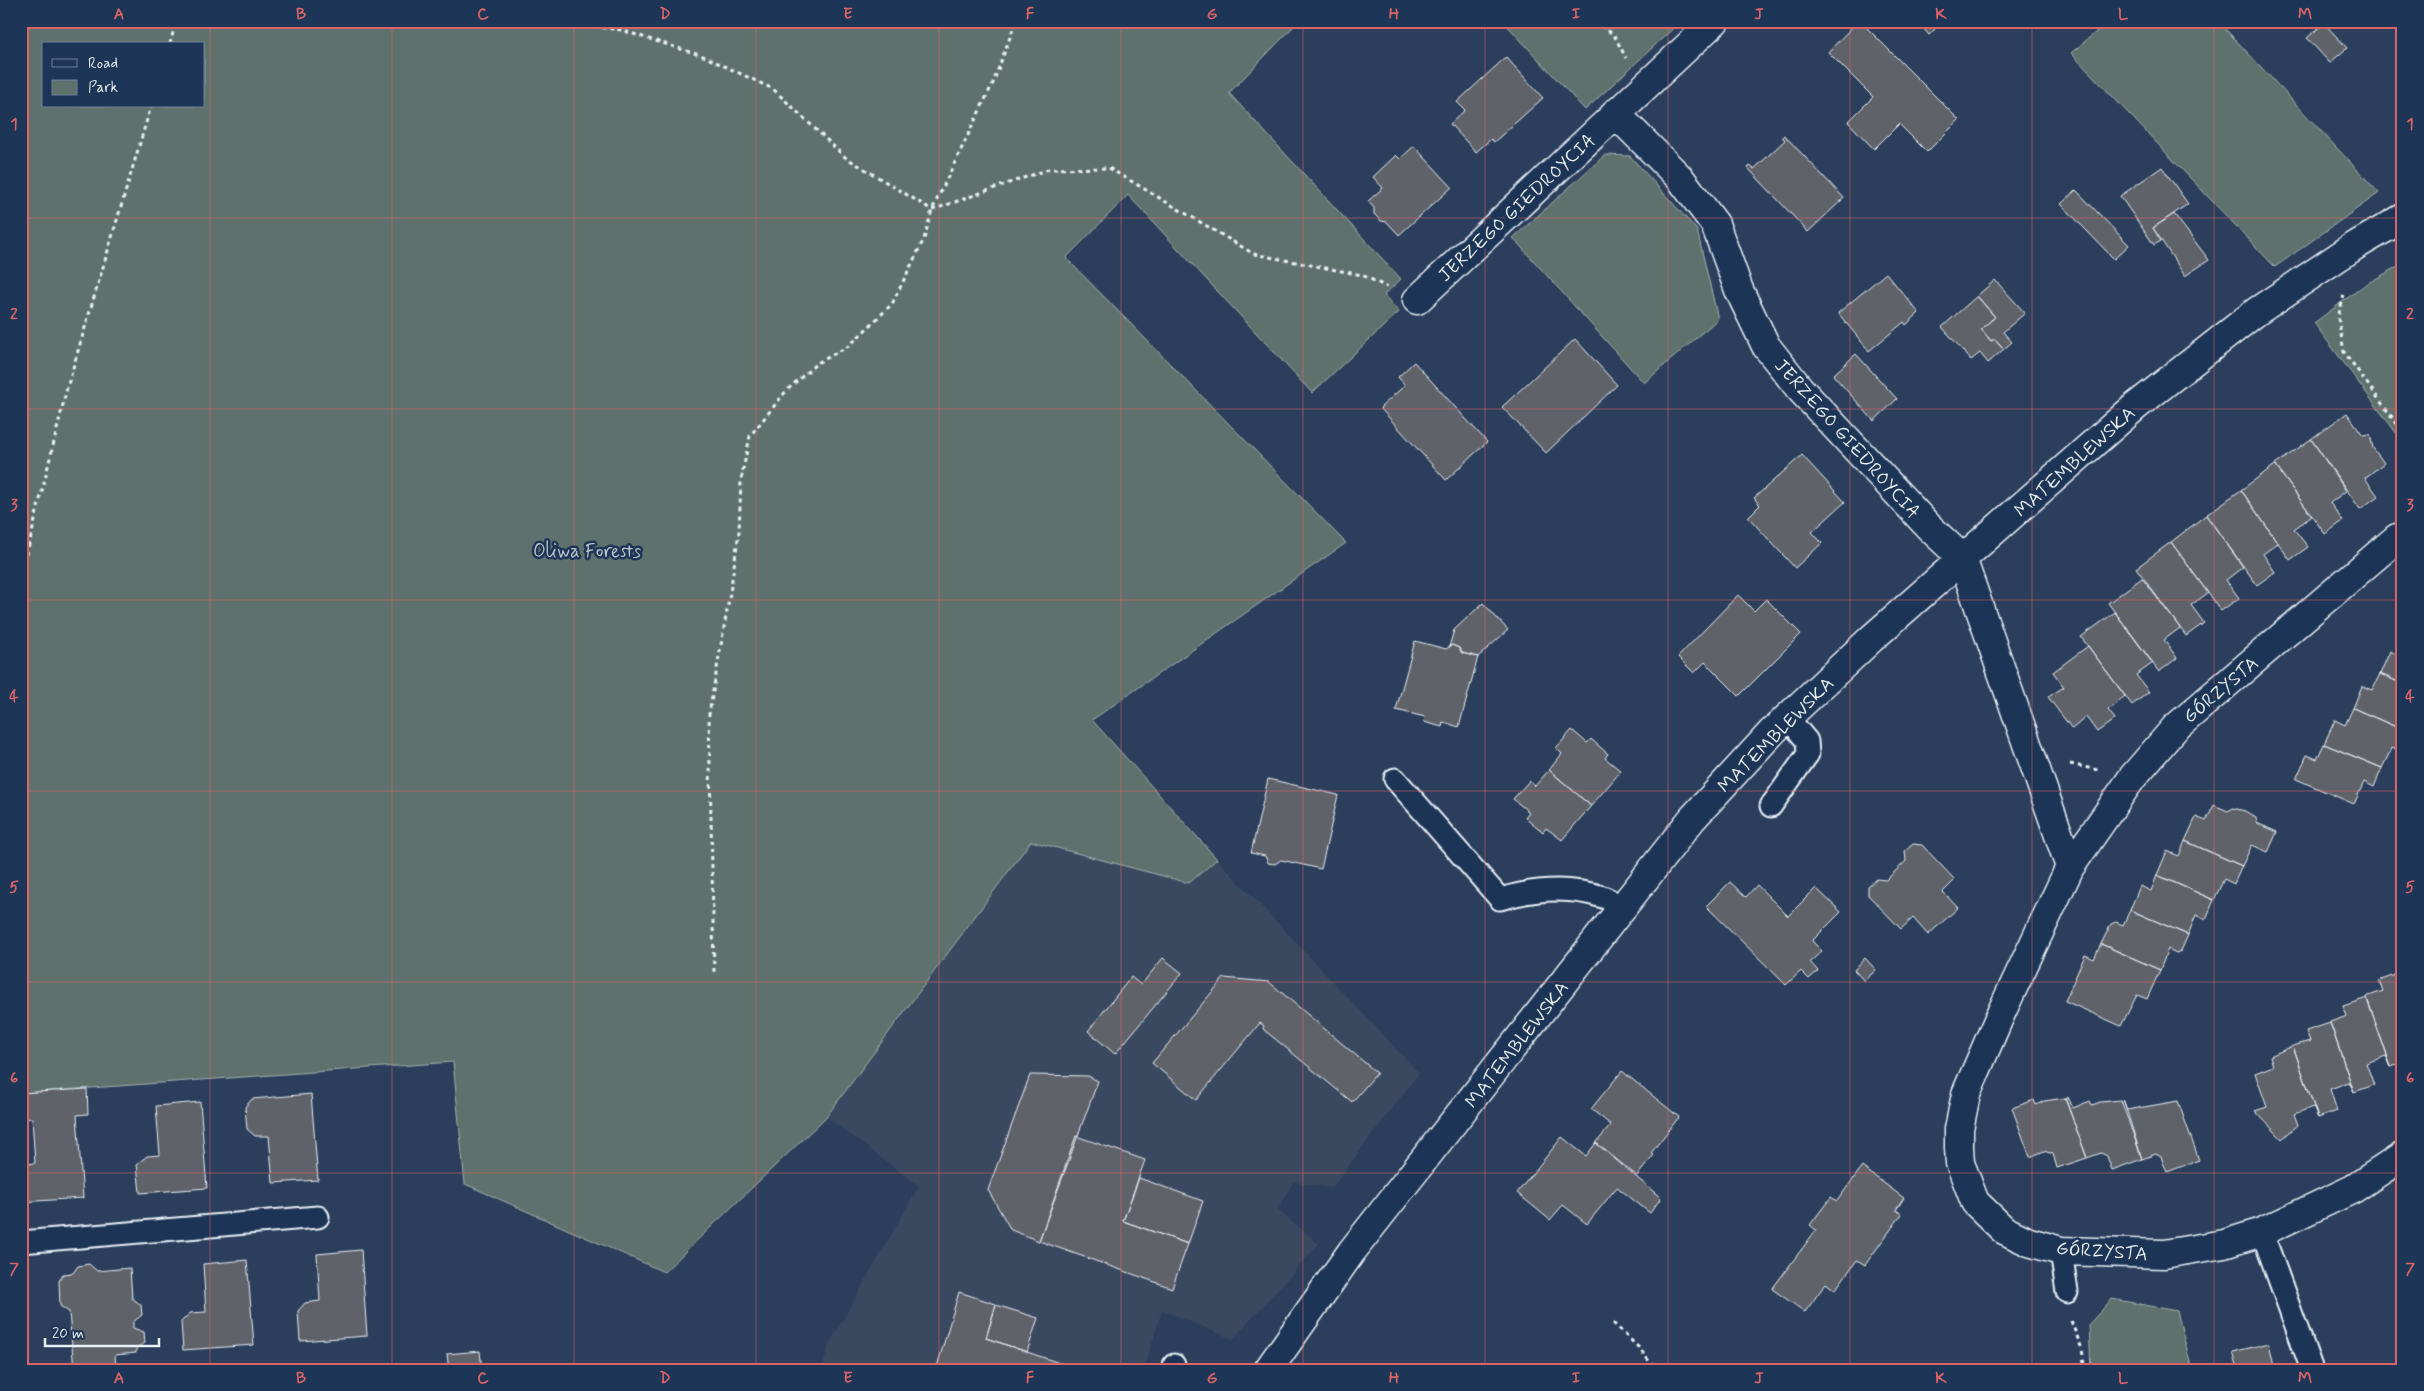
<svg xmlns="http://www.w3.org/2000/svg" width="2424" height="1391" font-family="Mynerve,sans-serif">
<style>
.built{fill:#3b4960}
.green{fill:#5e716c;stroke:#a3b1b2;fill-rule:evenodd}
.building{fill:#61626b;stroke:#e8f1f8}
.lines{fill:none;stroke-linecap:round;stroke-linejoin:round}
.lane-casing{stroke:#e8f1f8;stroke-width:25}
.street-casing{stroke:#e8f1f8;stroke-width:31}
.secondary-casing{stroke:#e8f1f8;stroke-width:31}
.path{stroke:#e8f1f8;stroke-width:3;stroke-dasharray:4 4;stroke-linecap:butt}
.lane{stroke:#1d3557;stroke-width:21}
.street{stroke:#1d3557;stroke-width:28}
.secondary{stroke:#1d3557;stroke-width:28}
.grid{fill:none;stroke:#db6466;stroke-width:1;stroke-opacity:0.55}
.labels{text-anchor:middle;stroke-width:5;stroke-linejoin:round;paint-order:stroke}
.street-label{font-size:19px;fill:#e8f1f8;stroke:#1d3557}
.park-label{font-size:19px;fill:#b8c4c7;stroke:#1d3557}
.neatline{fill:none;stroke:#db6466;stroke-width:2}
.grid-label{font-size:16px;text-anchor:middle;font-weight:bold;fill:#db6466}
</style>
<rect width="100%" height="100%" fill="#2b3e5b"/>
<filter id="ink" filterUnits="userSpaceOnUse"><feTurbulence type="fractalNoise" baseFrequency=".02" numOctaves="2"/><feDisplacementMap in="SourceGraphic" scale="10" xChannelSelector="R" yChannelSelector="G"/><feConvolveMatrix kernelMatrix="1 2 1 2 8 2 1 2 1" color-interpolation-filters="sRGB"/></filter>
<g filter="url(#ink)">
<path class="built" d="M1031 841 1189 883 1217 859 1419 1073 1332 1188 1293 1182 1278 1210 1319 1244 1233 1339 1162 1310 1144 1370H822L828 1346 919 1186 826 1117Z"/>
<path class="green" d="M21 21H1299L1229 93 1401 279 1384 295 1399 312 1312 393 1128 195 1066 258 1346 543 1092 720 1217 859 1189 883 1031 841 826 1117 664 1272 465 1184 453 1062 21 1093ZM44 44H204V106H44Z
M1503 21H1677L1679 23 1585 110Z
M2109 21H2218L2379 193 2275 267 2071 53Z
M1605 155 1630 156 1697 230 1718 319 1644 383 1513 238Z
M2403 264V442L2314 323 2366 284Z
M2112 1299 2177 1311 2192 1370H2091L2089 1324Z"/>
<path class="building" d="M1858 21H1860L1959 120 1927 152 1899 124 1874 149 1848 122 1873 97 1828 52Z
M1917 21H1943L1929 35Z
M2324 23 2347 48 2330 63 2307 38Z
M1506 57 1543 98 1494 142 1491 139 1476 152 1450 124 1465 110 1457 102Z
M1784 135 1844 198 1808 232 1748 168 1750 166 1754 169 1785 140 1782 137Z
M1414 146 1452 187 1399 235 1387 222 1381 221 1374 214V208L1368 201 1383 188 1373 177 1396 155 1400 159Z
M2162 167 2188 204 2153 228 2161 241 2154 245 2120 196Z
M2076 190 2129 245 2114 259 2061 204Z
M2174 214 2209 260 2185 276 2153 228Z
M1886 273 1919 313 1906 325 1904 322 1869 351 1838 313Z
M1995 280 2025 313 2003 332 2012 342 2004 349 1995 339 1991 341 1981 329 1995 317 1977 296Z
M1977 296 1995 317 1981 329 1991 341 1995 339 2004 349 1988 363 1980 353 1971 360 1942 327Z
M1575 339 1617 385 1546 453 1502 407Z
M1856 354 1897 399 1874 421 1833 375Z
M1414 362 1487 442 1446 480 1380 408 1405 385 1398 377Z
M2347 413 2363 435 2370 434 2373 448 2384 463 2365 478 2378 496 2360 509 2311 439Z
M2311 439 2346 491 2330 503 2343 521 2325 534 2275 465Z
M1802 455 1845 502 1812 532 1822 543 1795 568 1748 517 1760 505 1754 498Z
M2275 465 2312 516 2294 529 2308 547 2290 560 2241 490Z
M2241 490 2278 543 2263 554 2275 572 2257 585 2206 515Z
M2206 515 2243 567 2226 580 2239 598 2221 611 2171 542Z
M2171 542 2208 593 2191 605 2204 623 2186 636 2136 568Z
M2142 578 2180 628 2164 640 2177 658 2159 672 2108 603Z
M1738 595 1754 611 1766 599 1801 634 1739 696 1705 662 1694 673 1678 657Z
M1483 603 1508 630 1478 657 1462 653 1459 648 1452 645 1449 647 1454 630Z
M2115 612 2153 663 2136 675 2149 692 2132 705 2081 637Z
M1415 641 1446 649 1452 645 1459 648 1462 653 1478 657 1459 727 1443 722 1442 727 1424 722 1425 717 1396 710Z
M2088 646 2125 696 2108 710 2115 719 2097 732 2086 717 2072 729 2048 697 2064 687 2053 672Z
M2403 650V684L2380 674 2390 651 2400 656Z
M2380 674 2403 684V730L2353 708 2362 686 2372 690Z
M2353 708 2403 730 2402 752 2392 748 2382 768 2324 744 2335 720 2345 725Z
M1572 730 1587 743 1591 739 1608 754 1605 758 1621 771 1591 806 1549 770 1562 754 1556 748Z
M2324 744 2382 768 2374 787 2364 782 2354 804 2296 779 2307 755 2317 759Z
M1549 770 1591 806 1562 840 1546 828 1543 832 1525 817 1529 812 1513 799 1529 781 1535 786Z
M1268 779 1338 795 1321 869 1281 860 1275 864 1268 863 1265 856 1251 853Z
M2214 805 2228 811 2233 808 2245 811 2256 818 2257 823 2277 832 2268 852 2252 845 2242 866 2185 841 2196 817 2206 821Z
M2185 841 2242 866 2234 884 2224 879 2214 900 2157 875 2167 851 2179 856Z
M1913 844 1922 845 1955 880 1943 892 1958 908 1928 935 1913 918 1901 929 1868 895V886L1876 879 1886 880 1906 861 1905 851Z
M2157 875 2214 900 2206 919 2196 915 2188 935 2130 910 2140 886 2151 891Z
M1730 882 1746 897 1757 885 1788 916 1816 888 1841 912 1812 941 1822 951 1810 962 1818 971 1809 979 1801 971 1786 985 1706 906Z
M2130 910 2188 935 2181 951 2176 953 2168 949 2160 970 2101 944 2111 924 2116 922 2123 925Z
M2101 944 2160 970 2147 999 2137 995 2121 1026 2065 1001 2085 955 2094 959Z
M1163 958 1182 973 1115 1054 1088 1031 1131 977 1141 985Z
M1865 958 1876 970 1864 981 1854 970Z
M2403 972V1063L2391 1067 2366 997 2383 991 2379 981Z
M1224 978 1269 982 1377 1073 1352 1102 1263 1029 1264 1026 1260 1023 1196 1100 1152 1063Z
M2367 998 2391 1067 2386 1056 2366 1063 2374 1085 2354 1092 2330 1022 2347 1016 2343 1006Z
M2330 1023 2354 1092 2349 1082 2330 1089 2337 1111 2318 1118 2293 1046 2310 1041 2306 1031Z
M2293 1046 2318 1118 2313 1107 2294 1114 2298 1125 2282 1139 2255 1111 2267 1107 2255 1073 2273 1066 2270 1056Z
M1622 1071 1679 1117 1651 1153 1654 1155 1637 1176 1596 1143 1611 1125 1591 1109Z
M1030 1075 1088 1076 1098 1081 1039 1241 1011 1230 988 1190Z
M87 1089 88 1114 77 1115 83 1198 21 1202V1165L35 1163 32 1118 21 1119V1093Z
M311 1094 318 1180 273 1183 269 1136H255L247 1129 245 1107 252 1099Z
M2068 1097 2073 1108 2090 1101 2092 1105 2100 1102 2121 1100 2142 1159 2112 1170 2107 1156 2101 1153 2087 1158 2065 1098Z
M2065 1098 2087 1158 2057 1168 2053 1154 2044 1151 2030 1157 2012 1108 2034 1100 2036 1105 2044 1101Z
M2123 1099 2127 1110 2178 1101 2199 1160 2167 1172 2161 1157 2156 1154 2142 1159Z
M200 1102 207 1188 140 1193 137 1164 147 1156 160 1155 156 1106Z
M1076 1136 1145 1160 1123 1221 1188 1244 1172 1288 1039 1241Z
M1562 1137 1586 1156 1596 1143 1661 1198 1650 1213 1617 1187 1587 1224 1563 1205 1550 1220 1517 1193Z
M1862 1167 1904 1198 1896 1210 1902 1214 1865 1265 1857 1260 1835 1290 1826 1283 1805 1312 1772 1289 1816 1230 1810 1225 1831 1197 1837 1201Z
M1139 1178 1203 1201 1188 1244 1123 1221Z
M361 1250 367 1336 300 1341 298 1311 305 1303 320 1301 317 1254Z
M247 1260 254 1345 183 1350 181 1322 190 1313 206 1312 203 1264Z
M89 1264 97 1271 130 1268 132 1298 141 1305 142 1315 133 1322V1328L144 1332 145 1343 136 1348V1353L115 1355 116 1370H74L69 1312 60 1306 59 1281 63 1274 73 1273 78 1266Z
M959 1292 996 1304 986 1338 1080 1370H936Z
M996 1305 1038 1318 1027 1352 986 1338Z
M2269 1343 2275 1370H2238L2233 1352Z
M480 1351 482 1370H449L447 1354Z"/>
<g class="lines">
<g class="lane-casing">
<path id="lane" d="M1395 779 1500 899C1533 889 1569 886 1603 897 1610 899 1617 905 1623 910
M1771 806 1808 754 1807 741 1788 718
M2262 1232 2312 1370
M21 1242 318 1217
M2061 1251 2067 1292
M1173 1370 1174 1365"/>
</g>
<g class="street-casing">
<path id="street" d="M1615 113 1680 178 1715 224 1739 290 1766 346 1800 389 1929 527 1962 558 2070 867
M1417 300 1715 21
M2397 538 2175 728 2132 778 2070 867 2002 1011 1966 1094 1959 1129V1148L1960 1163 1975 1202 2004 1230 2029 1242 2061 1251 2164 1254 2224 1244 2262 1232 2353 1189 2403 1156"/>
</g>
<g class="secondary-casing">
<path id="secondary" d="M1268 1370 1352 1251 1692 819 1772 732 1871 639 2136 406 2256 312 2353 247 2403 218"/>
</g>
<path class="path" d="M554 21 621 30 703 56 773 89 845 157 932 210 1049 169 1109 168 1254 254 1362 275 1387 287
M1595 21 1614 35 1626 58
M170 44 176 21
M2344 295 2338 317 2344 352 2403 432
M21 578 67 388 151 106
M2070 764 2098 770
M714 972 709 714 730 593 739 532 741 480 750 436 787 390 817 363 849 346 892 304 924 239 932 210 993 83 1016 21
M2071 1321 2082 1349 2085 1370
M1613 1323 1639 1348 1656 1370"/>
<use href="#lane" class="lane"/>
<use href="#street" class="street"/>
<use href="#secondary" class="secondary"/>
</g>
</g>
<path class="grid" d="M210 21V1370M392 21V1370M574 21V1370M756 21V1370M939 21V1370M1121 21V1370M1303 21V1370M1485 21V1370M1668 21V1370M1850 21V1370M2032 21V1370M2214 21V1370M21 218H2403M21 409H2403M21 600H2403M21 791H2403M21 982H2403M21 1173H2403"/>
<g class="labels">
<g class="street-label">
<text transform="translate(1516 207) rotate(-43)" y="7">JERZEGO GIEDROYCIA</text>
<text transform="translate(1848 438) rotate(48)" y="7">JERZEGO GIEDROYCIA</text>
<text transform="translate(2074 461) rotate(-42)" y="7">MATEMBLEWSKA</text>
<text transform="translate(2220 689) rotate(-40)" y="7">GÓRZYSTA</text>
<text transform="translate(1775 734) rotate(-45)" y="7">MATEMBLEWSKA</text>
<text transform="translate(1516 1044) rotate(-52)" y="7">MATEMBLEWSKA</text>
<text transform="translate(2102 1250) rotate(4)" y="7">GÓRZYSTA</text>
</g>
<g class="park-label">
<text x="587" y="557">Oliwa Forests</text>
</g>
</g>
<rect width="2424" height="1391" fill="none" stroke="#1d3557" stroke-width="55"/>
<rect x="42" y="42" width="162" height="65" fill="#1d3557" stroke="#6e8097"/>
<rect x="52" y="59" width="25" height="8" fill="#1d3557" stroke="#6e8097"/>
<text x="88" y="68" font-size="15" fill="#e8f1f8">Road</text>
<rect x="52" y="80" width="25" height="15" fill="#5e716c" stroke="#6e8097"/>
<text x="88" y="92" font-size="15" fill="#e8f1f8">Park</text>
<path d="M45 1338v8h114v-8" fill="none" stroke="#e8f1f8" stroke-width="2.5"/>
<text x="52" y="1338" font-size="15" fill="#e8f1f8" stroke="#1d3557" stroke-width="4" paint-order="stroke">20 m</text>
<rect x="28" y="28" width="2368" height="1336" class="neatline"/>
<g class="grid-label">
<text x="119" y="19">A</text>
<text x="301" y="19">B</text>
<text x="483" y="19">C</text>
<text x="665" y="19">D</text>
<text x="848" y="19">E</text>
<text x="1030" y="19">F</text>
<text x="1212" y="19">G</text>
<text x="1394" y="19">H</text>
<text x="1576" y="19">I</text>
<text x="1759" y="19">J</text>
<text x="1941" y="19">K</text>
<text x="2123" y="19">L</text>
<text x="2305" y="19">M</text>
<text x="14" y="129">1</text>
<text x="2410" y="129">1</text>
<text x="14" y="319">2</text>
<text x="2410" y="319">2</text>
<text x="14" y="510">3</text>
<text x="2410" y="510">3</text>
<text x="14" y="701">4</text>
<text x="2410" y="701">4</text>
<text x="14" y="892">5</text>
<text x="2410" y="892">5</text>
<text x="14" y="1083">6</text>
<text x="2410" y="1083">6</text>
<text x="14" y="1274">7</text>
<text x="2410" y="1274">7</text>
<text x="119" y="1383">A</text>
<text x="301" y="1383">B</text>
<text x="483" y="1383">C</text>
<text x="665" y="1383">D</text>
<text x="848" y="1383">E</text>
<text x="1030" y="1383">F</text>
<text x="1212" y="1383">G</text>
<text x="1394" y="1383">H</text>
<text x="1576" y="1383">I</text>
<text x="1759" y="1383">J</text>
<text x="1941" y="1383">K</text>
<text x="2123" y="1383">L</text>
<text x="2305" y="1383">M</text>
</g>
</svg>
